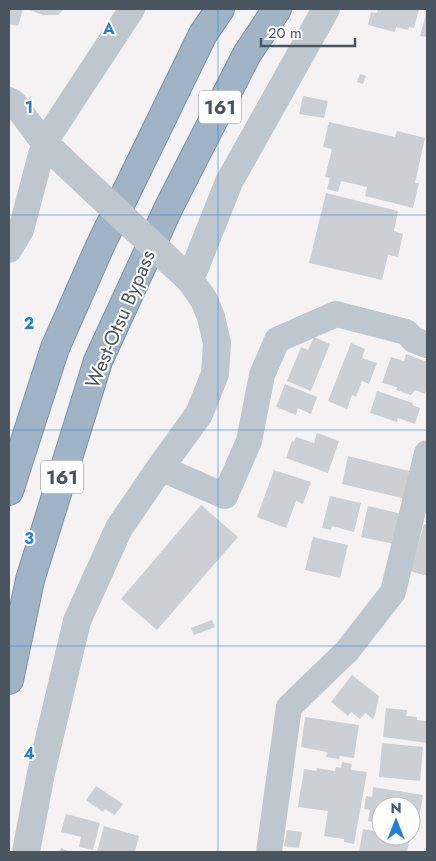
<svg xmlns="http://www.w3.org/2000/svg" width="436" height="861" font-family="Jost,sans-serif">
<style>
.building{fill:#cccfd4}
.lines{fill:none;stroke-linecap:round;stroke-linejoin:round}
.trunk-casing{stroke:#7792aa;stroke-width:30}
.minor{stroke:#bec7cd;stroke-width:26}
.tertiary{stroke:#bec7cd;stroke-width:28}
.trunk{stroke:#a0b4c6;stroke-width:28}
.tertiary-bridge{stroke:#bec7cd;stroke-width:28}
.grid{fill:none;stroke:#217ede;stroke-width:1;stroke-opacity:0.55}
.labels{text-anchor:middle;stroke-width:4;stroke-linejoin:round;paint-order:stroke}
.shield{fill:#fff;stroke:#80898f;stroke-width:1}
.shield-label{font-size:19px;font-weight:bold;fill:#4a565f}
.street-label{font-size:20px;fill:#4a565f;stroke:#fff}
.grid-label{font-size:16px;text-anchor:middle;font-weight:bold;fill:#217ede;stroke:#fff;stroke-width:4;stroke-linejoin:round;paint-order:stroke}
</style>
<rect width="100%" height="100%" fill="#f4f2f2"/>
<path class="building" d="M9 9H23L18 26 9 24Z
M27 9H64L58 15H43Z
M378 9H419L414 28 409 27 408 30 396 27 395 32 368 25 371 12 377 13Z
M427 10V37L420 36Z
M360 74 366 76 363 84 357 82Z
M303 96 328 101 324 118 299 114Z
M329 122 395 137 397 131 425 138 415 183H419L413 208 365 196 367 187 341 181 338 192 327 189 330 178 325 177 332 149 323 147Z
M326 193 398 211 394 231 403 234 398 257 388 255 382 280 309 263Z
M314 337 330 344 311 391 287 381 301 347 308 350Z
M351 343 365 349 362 358 377 363 369 384 362 381 356 397 352 395 347 409 328 401Z
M406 354 427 362V387L425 394 415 390 411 395 396 390 397 387 382 383 391 357 404 361Z
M285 384 317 397 311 414 298 408 296 415 276 407Z
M377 391 413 403 412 405 420 408 415 424 398 418 397 422 370 413Z
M317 433 339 441 328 473 286 458 292 441 294 442 296 437 314 443Z
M348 456 413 472 406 499 342 484Z
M274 470 311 482 303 504 296 501 286 528 257 517Z
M330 496 361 503 354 532 332 526 331 530 322 528Z
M201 505 238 537 157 630 121 599Z
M368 506 402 514 394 544 361 537Z
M424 524 427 525V576L410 571Z
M313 537 348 545 340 578 305 570Z
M212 620 215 627 194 635 191 628Z
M352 675 379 696 375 715 373 719 365 713 360 719 351 712 348 716 331 702Z
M386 708 407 710 406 716 417 717V720L427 721V743L383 737Z
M305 717 359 725 354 758 340 756 339 759 326 757 327 752 301 747Z
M382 743 423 747 420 781 379 777Z
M342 762 352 764 351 770 367 772 354 844 344 842V839L324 836 328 811 298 807 304 769 316 771 317 768 335 771 336 767 341 768Z
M96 786 123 804 115 815 105 809 103 812 86 800Z
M373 787 423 795 417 829 411 828V806H381V823L368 821 370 810 364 809 366 796 372 797Z
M66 814 100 823 93 850 79 847 81 837 61 832Z
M104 826 139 836 135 852H97Z
M363 829 381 832V836L410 837 407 852H359Z
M287 830 302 832 299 848 284 846Z
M61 848 71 852H59Z"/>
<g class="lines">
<g class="trunk-casing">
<path id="trunk" d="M9 491 55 348 100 246 203 34 220 9
M9 680 30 580 98 361 169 207 247 54 277 9"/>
</g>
<path class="minor" d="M9 100 14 103 44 143
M9 250 21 230 44 143 132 9
M160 468 225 496 249 441 262 375 277 340 336 314 406 332 414 340 427 345
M269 852 289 707 347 651 393 592 427 453"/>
<path class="tertiary" d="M44 143 94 190
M190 280 229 182 326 9
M26 852 41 773 77 621 119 528 160 468 199 414 215 374 217 343 211 317 204 300 190 280 175 266"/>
<use href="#trunk" class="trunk"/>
<path class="tertiary-bridge" d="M94 190 175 266"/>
</g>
<path class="grid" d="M218 9V852M9 215H427M9 430H427M9 646H427"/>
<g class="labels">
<g class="shield">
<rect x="199" y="90.5" width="42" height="33" rx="4"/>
<rect x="41" y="460.5" width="42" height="33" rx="4"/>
</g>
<g class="shield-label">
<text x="220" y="114">161</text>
<text x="62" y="484">161</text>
</g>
<g class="street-label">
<text transform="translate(120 319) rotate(-67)" y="7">West-Otsu Bypass</text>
</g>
</g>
<g class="grid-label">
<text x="109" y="34">A</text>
<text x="29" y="113">1</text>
<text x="29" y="329">2</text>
<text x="29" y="544">3</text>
<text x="29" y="759">4</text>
</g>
<rect width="436" height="861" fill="none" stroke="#4a565f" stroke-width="20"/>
<g transform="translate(396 821)"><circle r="24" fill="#ffffff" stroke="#b7bbbf"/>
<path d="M0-4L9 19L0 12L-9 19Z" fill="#217ede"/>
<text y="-8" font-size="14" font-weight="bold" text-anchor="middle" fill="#4a565f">N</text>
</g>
<path d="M261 38v8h94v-8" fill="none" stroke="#4a565f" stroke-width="2.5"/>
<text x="268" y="38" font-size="15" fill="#4a565f" stroke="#ffffff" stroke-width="4" paint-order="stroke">20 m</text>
</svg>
